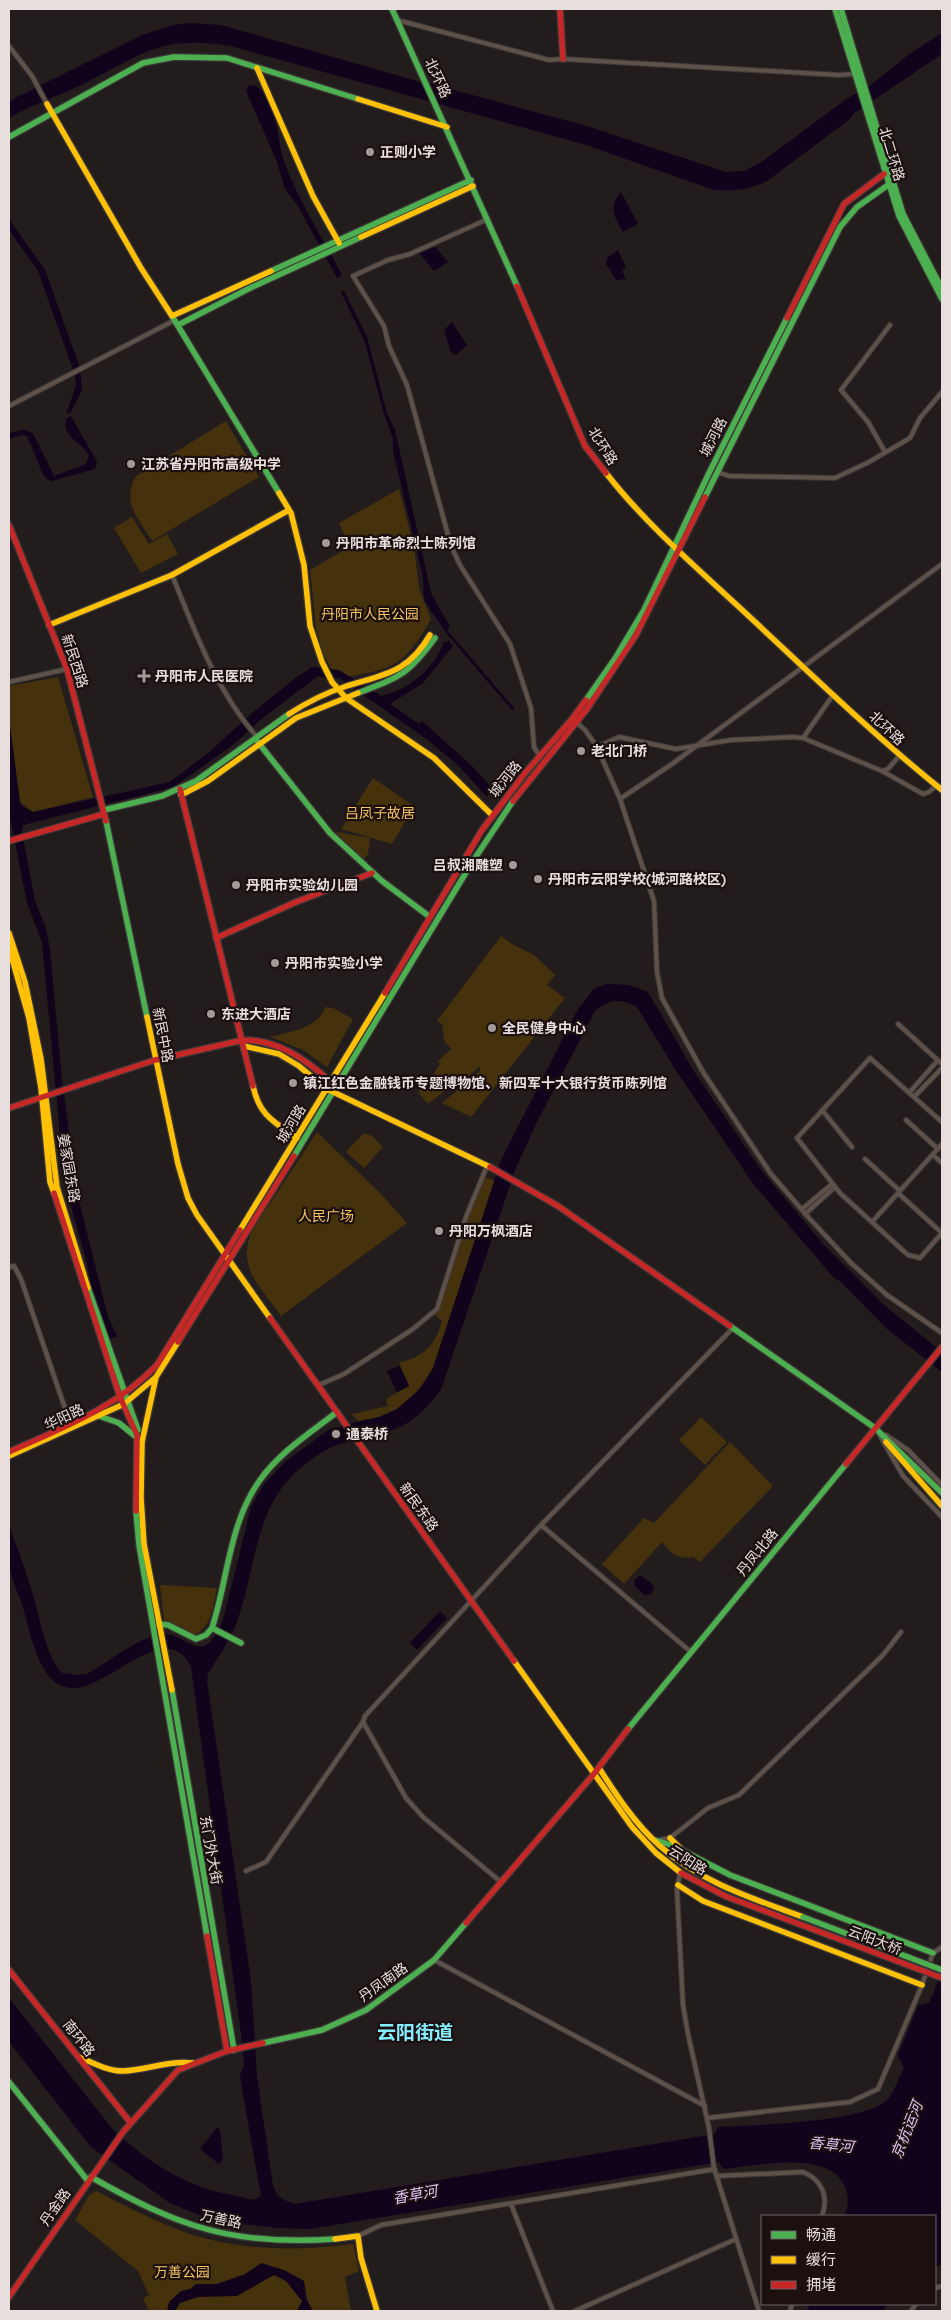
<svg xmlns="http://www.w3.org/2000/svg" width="951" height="2320" font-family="Quicksand,'Noto Sans SC',sans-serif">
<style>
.green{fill:#45320d}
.water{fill:#10031b}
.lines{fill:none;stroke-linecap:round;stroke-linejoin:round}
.street-casing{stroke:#3d3838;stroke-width:6}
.fast-casing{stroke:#3d3838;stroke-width:8}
.slow-casing{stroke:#3d3838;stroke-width:8}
.jam-casing{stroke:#3d3838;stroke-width:8}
.street{stroke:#5e5149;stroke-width:4}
.fast{stroke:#4caf50;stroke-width:5.5}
.slow{stroke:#ffc107;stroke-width:5.5}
.jam{stroke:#c62828;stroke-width:5.5}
.fast-bridge-casing{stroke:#3d3838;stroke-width:8;stroke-linecap:butt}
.jam-bridge-casing{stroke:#3d3838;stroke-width:8;stroke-linecap:butt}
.fast-bridge{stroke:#4caf50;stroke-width:5.5}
.jam-bridge{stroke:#c62828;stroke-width:5.5}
.poi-dot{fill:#a39a9a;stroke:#1c0f10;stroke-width:2}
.labels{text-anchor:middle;stroke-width:4.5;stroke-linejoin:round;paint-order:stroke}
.street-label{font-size:14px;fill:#e8dede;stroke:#1c0f10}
.poi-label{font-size:14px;font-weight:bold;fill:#e8dede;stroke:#1c0f10;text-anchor:start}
.park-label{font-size:14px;fill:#f4c364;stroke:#1c0f10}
.water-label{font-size:15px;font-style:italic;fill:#dfc4f7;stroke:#1c0f10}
.district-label{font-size:19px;font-weight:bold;fill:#85eefe;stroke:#1c0f10}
</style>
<rect width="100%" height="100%" fill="#221c1c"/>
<path class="green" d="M226 421 259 477 152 541C138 518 121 502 136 476Z
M399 489 414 547 419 588 431 619C403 669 391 670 336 678L323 653 316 628 310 570 349 547 339 523Z
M132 517 149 544 167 534 178 554 141 573 114 528Z
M58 677 93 797 33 812 20 802 9 719V686Z
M373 778 414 806 392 844 341 829Z
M336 832 370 838 368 854 363 860Z
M501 936 512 944 534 955 555 975 547 985 565 998 471 1117 442 1103 477 1074 481 1069 479 1067 454 1089 451 1086 428 1104 418 1092 428 1083 440 1064 438 1061 451 1049 444 1040 442 1024 437 1021Z
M325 1007 333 1008 353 1019 327 1067 303 1050 270 1037C290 1032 319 1028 325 1007Z
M317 1132 380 1193 407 1223 281 1316C260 1286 235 1267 253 1229Z
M364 1133 372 1136 383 1147 364 1168 346 1152Z
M483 1176 495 1181 433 1368C419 1390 404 1411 378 1417 371 1419 365 1419 358 1421L352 1414 388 1406 386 1399 409 1386 399 1363C404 1360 409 1360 414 1358 431 1349 437 1339 442 1321L435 1315 443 1299 467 1218Z
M701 1417 727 1442 705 1465 679 1440Z
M730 1442 773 1486 700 1562 693 1557C679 1560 670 1553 662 1542L624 1584 602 1564 644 1518 654 1523Z
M160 1585 217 1588C213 1606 212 1626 195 1635L164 1620Z
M96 2191C120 2203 144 2216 169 2226 228 2251 291 2252 353 2244L359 2271 345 2277 351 2311H149L143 2298 149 2295 138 2271 75 2220 89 2195Z"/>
<path class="water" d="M190 23 221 25 417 81 439 86 587 126 726 172 744 171 763 161 845 100 871 85 908 55 942 33V54L853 114 850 119 767 181C749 190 734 191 714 190L586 145 231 46C157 34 141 56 79 86 56 97 31 105 9 118V102L17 97 142 35 174 25Z
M254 85C279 98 276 135 283 158 297 199 322 237 342 275L337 278 298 206 285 189 277 162 246 91 248 86Z
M621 192 638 224 623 232C614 216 608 207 621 192Z
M9 219 45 270 80 368 82 390 71 412 66 414 76 386 75 375 38 271 9 230Z
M435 247 448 262 434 271 419 253Z
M618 250 626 268 622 270 626 279 616 280 606 264 607 258Z
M344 291 367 337 387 413 395 430 431 593 450 627 447 630 515 709 512 710 446 633 424 600 423 577 393 451V439L383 411 365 342 341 292Z
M452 322 467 345 456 355 451 352 444 330Z
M71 416 97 462 95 469 52 481 47 479 43 474 27 436 21 435 9 439V433L24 430 33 433 54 476 86 464 89 455C79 440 62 437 66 419Z
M449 641 453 646 423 683 390 704 419 724 422 721 472 766 493 789 487 797 458 765 425 738 339 678 328 679 318 676 263 718 234 744 174 787 23 825 22 832 35 901 46 928 50 950 62 1080 78 1197 108 1317 117 1336 110 1339 90 1282 87 1263 70 1202 62 1156 42 942 27 903 9 812V719L20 802 23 807 33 812 170 782 208 753 251 714 293 680 312 667 339 670 381 696C409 690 434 669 444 642Z
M606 984 629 985 648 992 695 1073 761 1170 823 1244 884 1305 942 1352V1372L887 1329 840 1281 835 1279 754 1185 675 1069 637 1007C621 998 609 999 595 1011L536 1124 515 1170 441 1390C430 1404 417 1418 402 1426 383 1435 363 1437 343 1443 325 1448 306 1462 292 1476 253 1515 255 1576 236 1624 230 1641 217 1658 208 1674L207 1681 251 1981 257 2076 273 2186C277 2198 283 2200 295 2204L715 2134 718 2127C751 2125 867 2123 888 2099 895 2091 899 2077 904 2068L898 2055 918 2006 929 2003 942 1972V2264L935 2267V2216H844C849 2206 849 2197 845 2187 831 2149 754 2166 723 2169L719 2162 310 2229 278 2228 236 2223 199 2215 170 2203 91 2147 9 2042V1998L114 2131C137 2151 165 2173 194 2184 213 2192 233 2195 254 2200L261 2196 241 2083 240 2075 244 2066 241 2034 191 1667C166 1615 108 1691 71 1688 59 1687 50 1680 44 1669 33 1651 28 1625 22 1604 17 1591 11 1578 9 1564 7 1552 9 1538 9 1526 17 1547 25 1568 31 1589 39 1612 45 1656 62 1673L78 1675 87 1674C110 1661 133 1641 158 1635 188 1628 200 1674 223 1620L251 1507 265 1483 286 1461 330 1429 379 1417 397 1409 421 1388 433 1368 501 1160 578 1009 594 989Z
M400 1366 409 1386 397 1392 387 1371Z
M640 1575 652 1584 654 1589 651 1594 644 1595 634 1585 635 1579Z
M440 1611 447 1618 417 1650 410 1643Z
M217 2127 220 2130 223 2160 219 2164 200 2149Z
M261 2263 284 2270 304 2281 307 2300 313 2311H297L302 2301 286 2281 274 2275 237 2296 198 2297 180 2303 175 2311H167L169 2302 181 2291 190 2289 196 2284H217L245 2274Z
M810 2304H889L882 2311H807Z"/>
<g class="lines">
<g class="street-casing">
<path id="street" d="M397 20 549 60 563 59 839 75 855 74
M9 46 32 76 47 104
M488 219 410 254 388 260 353 276 384 326 389 346 407 385 451 546 460 565 510 644 531 708 534 747 540 757
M9 406 175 320
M885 452 868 422 841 390 890 325
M717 472 729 476 835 478 869 462 910 438 920 418 942 392
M172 575C195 631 216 691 257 737
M9 682 67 669
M576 722 585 730 597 747 620 799 654 901 657 972 662 998 703 1072 771 1174 809 1218 851 1263 887 1295 942 1333
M803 738 833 695
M597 747 619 737 676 749 731 740 793 737 803 738 882 771 888 769 899 756
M882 771 923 794 929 792 936 786
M620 799 672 764 942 564
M898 1024 942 1064
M909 1093 938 1060
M914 1097 942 1068
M822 1110 852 1147
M906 1120 938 1149
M942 1122 870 1058 797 1138 840 1193 908 1255 920 1258 942 1233
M933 1155 942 1163
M865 1159 900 1191
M898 1193 942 1233
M802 1209 832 1184
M805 1214 835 1187
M872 1222 942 1144
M9 1267 14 1266 21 1279 71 1426
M319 1385 344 1374 413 1329 437 1309 466 1217 487 1166
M879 1434 903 1476 942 1517
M886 1435 908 1450 942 1485
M541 1525 691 1652
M660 1840 670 1838 708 1808 739 1795 883 1655 901 1632
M246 1871 266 1862 363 1722
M680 1873 677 1890 683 2005 688 2034 709 2128 714 2168 759 2311
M501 1882 423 1817 406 1798 363 1722 365 1716 541 1525 733 1328
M434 1960 705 2106
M707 2118 850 2102 878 2089 922 1985 933 1953 942 1947
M717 2176 803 2172C822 2180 829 2196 822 2216
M511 2204 553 2311
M358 2236 381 2225 715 2169
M935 2288 942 2286
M575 2311 736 2239
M790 2311 792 2304
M911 2311 916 2304"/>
</g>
<g class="fast-casing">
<path id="fast" d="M392 9 517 286
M835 9 899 216 942 299
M841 9 903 214 942 289
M9 137 143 63 174 57 227 58 358 99
M271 271 471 180
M172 316 279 493
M178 325 250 288 361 237
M705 497 840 227 857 207 888 185
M358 693C400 677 408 675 435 638
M586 700 616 657 644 610 710 471 787 318
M257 741 330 833 382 881 430 917
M104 810 162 796 196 781 289 714
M106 821 147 1017
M294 1156 473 861 513 801
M88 1288 138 1430
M730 1326 875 1428 942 1493
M99 1416 119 1423 135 1436
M136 1511 139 1545 207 1936
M159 1624 168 1625 196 1639 206 1635 212 1628 241 1643
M212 1628C228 1579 229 1523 260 1480 280 1452 310 1433 337 1412
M172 1690 234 2050
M628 1729 846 1464
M655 1840 674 1846 730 1875 933 1953
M263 2043 322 2030 366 2010 434 1960 466 1923
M9 2082 88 2181
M91 2177C179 2227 232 2246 335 2239"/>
</g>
<g class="slow-casing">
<path id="slow" d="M257 68 313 196 339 243
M358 99 447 127
M47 104 141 268 172 316 271 271
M361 237 473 186
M606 473C648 527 703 573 753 620 815 678 876 737 942 790
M279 493 291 513 304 565 310 626 322 662 332 682 346 698 434 758 492 815
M49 625 172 575 289 510
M289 714C306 703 325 693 344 687 384 674 407 674 430 635
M181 795 208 781 296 718 358 693
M9 933 25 982 41 1059 57 1187 88 1288
M9 948 29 1018 41 1088 50 1182 54 1193
M147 1017 178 1164 188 1198 197 1215 270 1318
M244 1046 279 1054 299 1066 327 1089 490 1167
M253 1086C259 1115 274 1122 297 1138
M240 1230 385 993
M886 1442 942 1506
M9 1456 124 1404 156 1377
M514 1661 632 1827 656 1853 681 1873
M172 1690 144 1544 141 1498 142 1442 156 1377 178 1342
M599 1768C617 1796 635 1824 660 1846 700 1882 754 1899 803 1917
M670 1838 682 1850 696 1871
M678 1885 703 1901 922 1985
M79 2057C93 2063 108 2071 123 2071 147 2070 169 2060 193 2063
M335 2239 358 2236 361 2258 377 2311"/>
</g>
<g class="jam-casing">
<path id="jam" d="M560 9 563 59
M517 286 585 446 606 473
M787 318 844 204 884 174
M9 525 67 669 106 821
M180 789 253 1086
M513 801 587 709 636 635 705 497
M9 841 104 814
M216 938 296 902 372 873
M385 993 482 830 525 773 572 719 586 700
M9 1108 155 1060 243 1040C279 1040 305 1059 331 1082
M490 1167 558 1206 730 1326
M54 1193 120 1397 137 1435 136 1511
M270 1318 514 1661
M178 1342 294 1156
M9 1452C62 1428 116 1408 157 1365L240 1230
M846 1464 942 1347
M681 1873 725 1896 799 1924
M466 1923 593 1775 628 1729
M207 1936 227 2051
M9 1970 130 2122
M9 2297 123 2132 178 2070 227 2051 263 2043"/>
</g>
<use href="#street" class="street"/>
<use href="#fast" class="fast"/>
<use href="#slow" class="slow"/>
<use href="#jam" class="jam"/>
<g class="fast-bridge-casing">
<path id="fast-bridge" d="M803 1917 942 1970"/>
</g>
<g class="jam-bridge-casing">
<path id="jam-bridge" d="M799 1924 942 1978"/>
</g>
<use href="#fast-bridge" class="fast-bridge"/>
<use href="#jam-bridge" class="jam-bridge"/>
</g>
<g class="poi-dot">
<circle cx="370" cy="152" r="5"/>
<circle cx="131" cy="464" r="5"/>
<circle cx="326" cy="543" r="5"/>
<path d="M141.5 668.5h5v5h5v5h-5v5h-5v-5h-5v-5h5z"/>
<circle cx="581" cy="751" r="5"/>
<circle cx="513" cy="865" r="5"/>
<circle cx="538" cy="879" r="5"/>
<circle cx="236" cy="885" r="5"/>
<circle cx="275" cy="963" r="5"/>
<circle cx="211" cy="1014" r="5"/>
<circle cx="492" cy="1028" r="5"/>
<circle cx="293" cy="1083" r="5"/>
<circle cx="439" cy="1231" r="5"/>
<circle cx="336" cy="1434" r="5"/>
</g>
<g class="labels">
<g class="street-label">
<text transform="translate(438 78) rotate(65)" y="5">北环路</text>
<text transform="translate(892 154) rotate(73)" y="5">北二环路</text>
<text transform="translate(713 437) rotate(-63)" y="5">城河路</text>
<text transform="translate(603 446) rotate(58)" y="5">北环路</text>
<text transform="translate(75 661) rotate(72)" y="5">新民西路</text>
<text transform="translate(887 728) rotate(43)" y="5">北环路</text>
<text transform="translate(505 779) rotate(-51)" y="5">城河路</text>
<text transform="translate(163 1035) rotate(79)" y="5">新民中路</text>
<text transform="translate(291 1124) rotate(-59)" y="5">城河路</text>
<text transform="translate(69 1168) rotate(80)" y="5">姜家园东路</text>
<text transform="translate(64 1417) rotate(-25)" y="5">华阳路</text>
<text transform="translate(419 1507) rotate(55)" y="5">新民东路</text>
<text transform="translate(757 1552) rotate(-51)" y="5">丹凤北路</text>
<text transform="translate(211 1850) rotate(80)" y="5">东门外大街</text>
<text transform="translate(688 1860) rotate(33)" y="5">云阳路</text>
<text transform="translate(875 1940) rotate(21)" y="5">云阳大桥</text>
<text transform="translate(383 1982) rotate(-35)" y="5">丹凤南路</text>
<text transform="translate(79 2038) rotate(52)" y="5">南环路</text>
<text transform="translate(55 2207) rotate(-55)" y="5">丹金路</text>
<text transform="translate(221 2219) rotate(12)" y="5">万善路</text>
</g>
<g class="poi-label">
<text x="380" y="157">正则小学</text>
<text x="141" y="469">江苏省丹阳市高级中学</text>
<text x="336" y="548">丹阳市革命烈士陈列馆</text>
<text x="155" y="681">丹阳市人民医院</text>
<text x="591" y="756">老北门桥</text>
<text x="503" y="870" text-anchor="end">吕叔湘雕塑</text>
<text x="548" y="884">丹阳市云阳学校(城河路校区)</text>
<text x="246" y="890">丹阳市实验幼儿园</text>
<text x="285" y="968">丹阳市实验小学</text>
<text x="221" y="1019">东进大酒店</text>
<text x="502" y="1033">全民健身中心</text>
<text x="303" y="1088">镇江红色金融钱币专题博物馆、新四军十大银行货币陈列馆</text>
<text x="449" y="1236">丹阳万枫酒店</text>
<text x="346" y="1439">通泰桥</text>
</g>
<g class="park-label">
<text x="370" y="619">丹阳市人民公园</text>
<text x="380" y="818">吕凤子故居</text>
<text x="326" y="1221">人民广场</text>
<text x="182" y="2277">万善公园</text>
</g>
<g class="water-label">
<text transform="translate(907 2130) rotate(-68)" y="5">京杭运河</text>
<text transform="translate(831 2145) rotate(6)" y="5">香草河</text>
<text transform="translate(415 2195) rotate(-10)" y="5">香草河</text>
</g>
<g class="district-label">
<text x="415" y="2039">云阳街道</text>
</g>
</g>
<rect width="951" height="2320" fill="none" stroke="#e8dede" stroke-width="20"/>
<rect x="761" y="2215" width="175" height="90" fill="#1c0f10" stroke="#6e6262"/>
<rect x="771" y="2231" width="25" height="8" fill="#4caf50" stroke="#6e6262"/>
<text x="806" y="2240" font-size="15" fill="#e8dede">畅通</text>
<rect x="771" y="2256" width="25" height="8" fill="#ffc107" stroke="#6e6262"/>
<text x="806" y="2265" font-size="15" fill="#e8dede">缓行</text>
<rect x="771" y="2281" width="25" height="8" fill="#c62828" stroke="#6e6262"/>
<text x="806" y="2290" font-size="15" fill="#e8dede">拥堵</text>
</svg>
